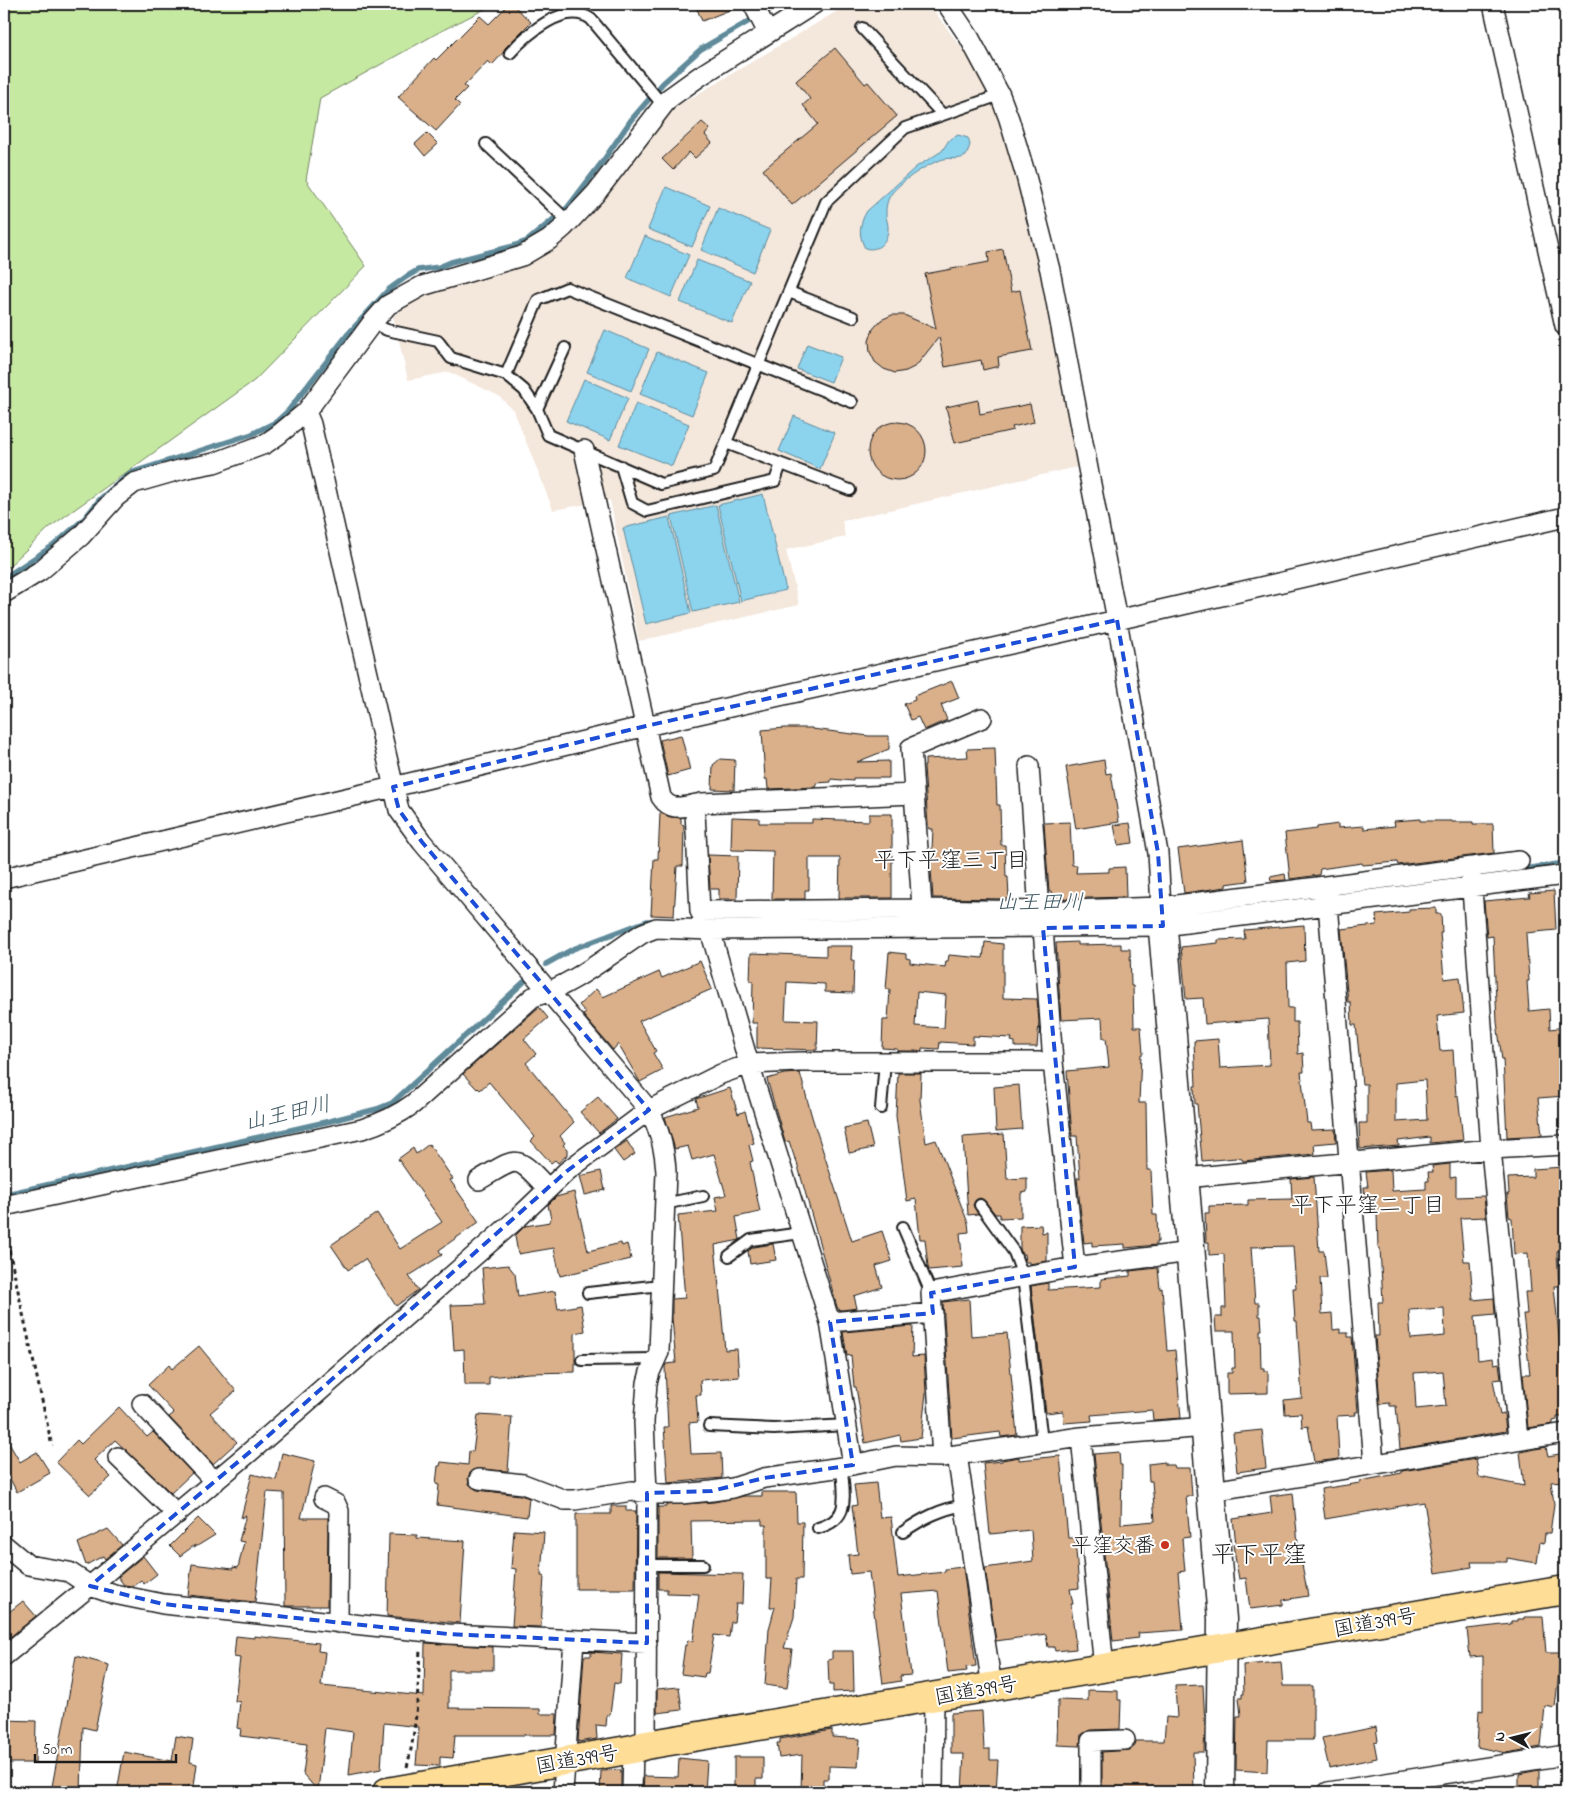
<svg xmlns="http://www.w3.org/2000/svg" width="1569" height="1796" font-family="'Indie Flower','Klee One',sans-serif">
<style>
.built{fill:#f4e7dc}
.green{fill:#c6e9a2;stroke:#71825f}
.water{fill:#8cd3ee;stroke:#5f8a9a}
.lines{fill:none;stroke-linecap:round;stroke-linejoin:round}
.stream{stroke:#5f8a9a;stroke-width:5.5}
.building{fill:#dab08b;stroke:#1c1c1c;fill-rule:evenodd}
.lane-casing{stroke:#1c1c1c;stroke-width:14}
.street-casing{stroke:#1c1c1c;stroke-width:22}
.secondary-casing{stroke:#1c1c1c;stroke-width:31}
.highway-casing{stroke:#1c1c1c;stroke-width:31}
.path{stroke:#1c1c1c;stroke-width:3;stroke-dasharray:4 4;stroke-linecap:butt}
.lane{stroke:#fff;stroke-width:10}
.street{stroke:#fff;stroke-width:19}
.secondary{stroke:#fff;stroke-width:28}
.highway{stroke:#fedd96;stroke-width:28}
.marked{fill:none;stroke:#1d4ed8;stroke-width:4;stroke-dasharray:10 6;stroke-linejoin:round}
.poi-dot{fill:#c8321e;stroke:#fff;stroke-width:2}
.labels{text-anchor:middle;stroke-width:4;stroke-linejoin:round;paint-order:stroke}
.poi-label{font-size:21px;fill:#1c1c1c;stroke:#fff;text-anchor:end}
.street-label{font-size:21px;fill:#1c1c1c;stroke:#fff}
.neighbourhood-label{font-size:22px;fill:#1c1c1c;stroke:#fff}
.water-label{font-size:22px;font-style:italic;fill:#435c66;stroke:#fff}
.quarter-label{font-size:24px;fill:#1c1c1c;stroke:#fff}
</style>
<rect width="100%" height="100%" fill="#fff"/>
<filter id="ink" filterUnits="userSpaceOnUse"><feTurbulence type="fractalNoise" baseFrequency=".02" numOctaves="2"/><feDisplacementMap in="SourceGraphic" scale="10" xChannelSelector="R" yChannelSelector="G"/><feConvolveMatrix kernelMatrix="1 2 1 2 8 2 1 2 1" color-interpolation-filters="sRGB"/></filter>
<g filter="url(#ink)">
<path class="built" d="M849 4H929L977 69 1003 123 1044 270 1081 466 842 521 845 537 786 550 799 605 639 641 610 500 553 510 514 411 499 396 449 372 408 380 393 316 423 296 495 273 540 256 563 240 671 110Z"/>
<path class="green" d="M4 4H495L445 29 320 98 306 180 366 266 255 380 50 527 4 571Z"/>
<path class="water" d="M958 135 968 138 970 145 966 156C956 161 953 157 944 159 930 162 901 181 892 193 888 198 886 205 886 211 885 218 889 224 888 230 887 243 877 252 865 248 858 235 859 224 867 211L916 167 942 151 949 140Z
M666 187 710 206 692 247 648 229Z
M718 208 770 230 753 272 701 250Z
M645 236 689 255 671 297 627 278Z
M697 260 750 281 732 323 680 302Z
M605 330 649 349 631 391 587 372Z
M807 344 841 357 831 382 797 369Z
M657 352 709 373 692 415 640 394Z
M584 379 628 398 610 440 566 421Z
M636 403 689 424 672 466 619 445Z
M794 416 835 433 820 469 779 451Z
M763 494 786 590 741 601 718 505Z
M716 505 739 602 693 612 671 516Z
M669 517 691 613 646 624 623 528Z"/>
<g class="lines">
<path class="stream" d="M4 578 54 545 85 518 100 499 130 473 252 434 276 422 288 411 348 334 388 290 406 277 418 270 439 267 451 262 510 247 527 241 568 207 603 161 631 120 663 83 701 49 779 4
M1516 870 1565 863
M1339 894 1456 879
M1262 904 1317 897
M730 920H743
M546 964 573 949 647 921H655
M11 1193 330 1121 377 1109 392 1103 526 980"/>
</g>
<path class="building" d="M509 4H512L531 22 505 48 503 53 492 65 488 61 464 86 467 88 455 100 460 105 436 131 398 97 434 58 436 60 480 16 489 24Z
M695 4H742V5L702 21Z
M835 48 865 84 868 82 897 116 792 205 763 170 818 124 803 105 810 99 796 81Z
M702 122 710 129 705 135 712 143 695 158 689 152 673 170 662 159Z
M427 133 438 144 425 156 415 144Z
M1003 249 1011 292 1020 290 1032 351 998 357 999 366 983 370 981 360 945 367 939 337 916 366 906 371 895 373 884 369 875 362 870 352 869 341 873 329 881 320 892 315H904L936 329 925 274 989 262 988 252Z
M978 400 980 414 1030 404 1034 422 1012 427 1013 430 955 443 946 407Z
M868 451a29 29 0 1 1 58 0a29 29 0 1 1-58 0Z
M952 681 959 698 941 705 947 720 924 730 918 717 911 720 904 704 915 700 914 696Z
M785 728H812V729L869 736H889V749L857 762 889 761V778H853V781L831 779V782L816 783V787L768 789 767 779H765L762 730Z
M681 735 690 770 668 776 660 740Z
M995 748 997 805H1000L1001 845H1005L1006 877H1008L1009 899 933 898 931 869 933 829H929L928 825 924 766H925V759L968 757 967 749Z
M720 759 735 760 734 790 712 789 713 765Z
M1104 760 1106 774 1111 773 1119 822 1076 829 1066 767Z
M660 813 670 817 681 818V824L684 825 683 866H677L674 916 651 915 654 859H658Z
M869 814H892V898H839L840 858H809V890H805V899H772L773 851 731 850 732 817 759 818V823H812V819L869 821Z
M1420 819V821H1452V822H1473V824H1493L1494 853 1398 865 1397 862 1363 865 1362 863 1320 869 1319 875 1290 879 1285 833 1317 829V827L1338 824V828L1364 826V829L1395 826 1394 821Z
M1070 822 1072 865H1077L1076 873 1109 872V868L1125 867 1126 897 1051 899 1052 892H1049L1044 823Z
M1130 823 1133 843 1118 845 1114 825Z
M1243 840 1248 881 1226 884V887L1184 893 1178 849Z
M708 855 738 856 737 899H719V889H710Z
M1285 874 1286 880 1271 881 1270 877Z
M1554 891 1556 930 1526 933 1529 981H1527L1529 1011 1549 1009 1550 1029 1565 1027V1096L1538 1098 1542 1135 1507 1137 1503 1059 1502 1060 1497 1022 1493 936 1487 937 1484 901 1530 897 1529 893Z
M1436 908V914H1441L1442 933H1440L1444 979 1460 977 1464 1013 1437 1016 1440 1051 1453 1050 1456 1096 1458 1095 1463 1140 1430 1143V1137L1398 1141 1399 1146 1360 1149 1359 1123H1367V1084H1362L1356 1025H1352L1351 1002H1348L1341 929 1377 925 1376 915 1409 912V909ZM1425 1080 1427 1120 1396 1122V1083Z
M1304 925 1305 961 1287 963 1288 1008H1293V1022H1297L1298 1054 1303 1053 1304 1072H1301L1307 1123H1310L1311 1130 1335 1129 1336 1142 1314 1144 1315 1154 1243 1161 1242 1159 1236 1158 1202 1161 1197 1104H1195L1194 1086H1196L1194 1041 1218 1039 1220 1068 1270 1065 1268 1019 1205 1024 1203 998 1186 999 1181 947 1218 943V940L1245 939 1244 930Z
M985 942 1003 944V998L1037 999 1039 1022 1037 1047H1015V1042L1011 1041 1012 1038 973 1036V1044L940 1042 939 1049 922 1048V1051H899L897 1049 882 1048 883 1020H888L890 989H886L889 952 906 954V958L910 959V963L945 967 946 961H948L949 955 983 958ZM917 992 946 995 944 1028 915 1026Z
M1078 942V945L1121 944V949H1130L1131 986H1133L1134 1027H1141L1143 1054H1141L1139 1103H1146L1147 1170H1151L1153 1215H1157L1158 1242H1156V1245L1125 1248V1244L1092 1246V1242L1084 1243 1077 1178H1080L1077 1136H1072L1067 1071 1109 1067 1106 1038H1103L1102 1018 1061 1020 1056 943Z
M826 946H852L851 960H854L853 993 825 992V984L787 982 785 1020 818 1021 817 1050 757 1048V1023H752L753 981H750L751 953 826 956Z
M700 961 712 989 639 1021 656 1051 653 1053 663 1070 640 1082 618 1044 613 1050 583 1015 586 1013 579 1005 596 989 603 997 659 972 662 978Z
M539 1007 548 1018 524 1039 536 1054 526 1063 574 1122 560 1136 565 1143 563 1145 567 1149V1155L558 1163 555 1160 551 1163 531 1141 535 1137 489 1082 480 1090 478 1088 477 1089 463 1074Z
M800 1073 812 1117 852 1241 882 1231 892 1261 876 1266 882 1287 854 1296 857 1308 842 1310 838 1309 837 1307 796 1159H795L789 1141 785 1142 767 1079 784 1074Z
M898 1073H921L920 1100 926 1143 936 1140 968 1223 969 1232 960 1233 963 1267 929 1270 928 1267 925 1239H920L916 1199 907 1201 896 1116Z
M1019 1085 1022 1129 996 1131 994 1087Z
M730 1088 738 1114 745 1111 754 1143 749 1145 753 1161 750 1162 760 1212 736 1217 740 1240 715 1245 725 1350 737 1349 739 1377 700 1380 701 1395H696L698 1422 689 1423 691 1454 721 1453 722 1478 668 1483 664 1427H668L665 1367 666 1364 676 1363 672 1318V1299L685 1298 678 1215 718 1211 715 1197 726 1195 714 1154 692 1160 688 1146 675 1149 665 1117 698 1107 696 1099Z
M598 1097 617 1119 599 1133 580 1112Z
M867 1123 873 1148 849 1153 844 1128Z
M1004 1134 1007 1179 1027 1178V1192L1021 1193V1217L1000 1218V1214H995L985 1201 980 1198 976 1200 973 1205 978 1214 968 1215 963 1137Z
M627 1141 635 1154 623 1162 614 1150Z
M429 1144 453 1179 450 1180 479 1222 439 1250 442 1255 409 1276 418 1290 396 1306 365 1259 348 1270 331 1245 377 1213 400 1249 442 1222 398 1159 413 1148 416 1154Z
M1450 1164V1178L1456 1177V1197L1484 1196 1486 1217 1460 1218 1464 1261H1470L1473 1300 1494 1298 1495 1314 1475 1316 1478 1360 1493 1358 1494 1364 1499 1363 1501 1379 1493 1380 1500 1415 1504 1414 1506 1431 1400 1449 1396 1406H1390V1403L1380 1404 1375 1336H1379L1378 1302H1383L1380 1248H1378L1377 1214 1367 1213 1364 1187H1368L1366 1172 1391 1170 1392 1191 1426 1189V1181H1429L1428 1172H1433L1432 1166ZM1444 1308 1445 1336 1411 1339 1409 1310ZM1443 1371 1446 1406 1416 1409 1414 1373Z
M1564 1167 1565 1250 1557 1251 1559 1286H1554L1564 1388H1565V1417H1557V1420L1553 1421V1424L1528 1428 1523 1374H1530L1523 1314H1527L1525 1292H1531L1528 1253 1514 1254 1512 1218 1509 1217 1507 1194H1509L1508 1178 1533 1177V1169Z
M601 1171 605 1190 585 1195 580 1176Z
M1314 1177 1319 1251H1324L1327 1278H1320L1322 1314 1332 1313 1333 1330 1340 1329V1333H1348V1337H1352L1358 1412H1355L1356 1415 1337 1416 1339 1459 1314 1462 1308 1426 1302 1427 1301 1413 1285 1414 1284 1400 1302 1398 1297 1321H1295L1293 1288H1296L1293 1246 1251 1247 1255 1303H1259V1316H1261L1262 1330H1260L1261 1368H1264V1371H1268V1393L1227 1394V1373H1232V1368H1235L1234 1331H1216L1215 1317H1222V1308H1226L1224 1254 1209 1255V1242H1206L1205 1213H1209V1206L1248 1205V1200L1292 1199 1291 1179Z
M574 1192 588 1251 621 1243 622 1246 627 1244 631 1259 560 1276 554 1248 518 1254 515 1236 525 1226 550 1222V1220L551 1219 548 1205 556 1197Z
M1041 1225 1042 1233 1047 1232V1261L1029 1264V1262H1025L1024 1254H1022L1020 1249V1226Z
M773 1244 776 1260 750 1264 748 1251 754 1247Z
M508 1265 515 1274 518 1297 555 1291 558 1309 581 1305 585 1331 575 1333V1372L530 1373 489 1377V1385H465L464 1349 454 1350 451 1305 485 1304 482 1268Z
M1158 1268 1160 1289 1162 1288 1167 1351 1175 1350 1181 1418 1153 1420 1152 1410 1091 1415 1092 1421 1064 1423 1063 1411 1046 1413 1031 1286 1048 1283V1290L1101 1287V1279L1130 1276V1271Z
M969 1299 971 1336 1007 1333 1017 1435 1001 1437 1000 1432 952 1438 943 1302Z
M913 1326 912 1357 924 1356 926 1393 921 1438 901 1441 900 1435 865 1443 856 1387H854L851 1355 847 1356 843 1332Z
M199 1346 236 1391 210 1413 237 1442 213 1464 169 1417 174 1413 148 1385 169 1365 172 1369Z
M119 1407 147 1437 153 1432 192 1473 171 1493 115 1440 94 1460 111 1477 90 1495 56 1462 77 1440 81 1444Z
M478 1415 512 1417 508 1471 475 1469 470 1473 468 1478 469 1484 477 1490 520 1495 529 1498 527 1517 437 1505 439 1485 436 1484 438 1466H440L441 1462 468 1465 469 1451 473 1452Z
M1262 1430 1266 1468 1237 1472 1233 1433Z
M4 1435 20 1462 37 1452 50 1473 17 1492 4 1468Z
M1546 1447 1548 1456 1565 1453V1481L1551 1482 1554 1504 1550 1533H1545L1544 1543 1540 1542 1537 1563 1507 1558V1562H1471L1472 1567 1436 1573 1424 1502 1325 1519 1321 1489 1360 1483V1481L1402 1473V1471L1476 1459 1479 1477 1524 1486 1520 1452Z
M1119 1452 1120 1465H1122L1121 1524 1155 1521 1152 1481H1149L1148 1464 1165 1462V1465H1174L1175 1468H1190L1192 1496H1186L1190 1537 1182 1538 1185 1571 1178 1572 1183 1630 1138 1633 1139 1638 1113 1641 1094 1454Z
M282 1453 315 1461 301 1518H328L327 1606H285L284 1493 267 1492 255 1602 188 1595 192 1564 233 1569V1567L238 1568 244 1542 239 1541 246 1515 241 1518 252 1474 276 1480Z
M1060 1456 1068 1538H1075L1079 1588 1070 1589 1073 1604H1071L1076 1649 1055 1651 1054 1647H1048L1046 1634 996 1641 985 1568 1033 1561 1031 1530 990 1534 983 1463 1002 1461V1460L1019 1457V1460Z
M876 1483 880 1518 891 1517 898 1577 945 1572V1569L963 1567 976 1666 966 1667 967 1671 948 1673 938 1591 901 1594 911 1675 900 1676 901 1681 883 1684 869 1572 850 1574 848 1555 858 1554 852 1506 857 1505 854 1485Z
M762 1492H796L797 1522H803L802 1579H796L794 1617 784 1648 792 1649 787 1688 765 1685 769 1629 775 1607H770L772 1579H766V1525H762V1520L691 1521 692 1558H658V1507H666V1505L714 1502 744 1496H762Z
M1293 1493 1298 1543 1308 1596 1283 1600V1605L1250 1609 1246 1578 1239 1579 1233 1545 1236 1544 1233 1519 1272 1513 1270 1496Z
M611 1506H626V1511H636L635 1589H576V1514H611Z
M198 1518 215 1535 194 1548 195 1545 180 1556 170 1546Z
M108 1529 122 1545 105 1559 103 1556 86 1565 78 1543Z
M514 1530 544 1532 541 1576H544L541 1627 512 1626 516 1569 511 1568Z
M389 1534 417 1535V1538L465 1541 460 1623 387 1616Z
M143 1556 157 1574 144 1584 141 1580 133 1586 124 1585 118 1577Z
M658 1572 743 1574 742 1604H736L734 1622H731L729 1637 714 1635 708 1673H705L704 1677 681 1674 685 1645H687L688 1640 693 1641 699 1594 667 1593V1589H658Z
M23 1601 36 1616 4 1642V1616Z
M1524 1617H1543L1546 1653H1561L1555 1708 1545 1706 1541 1747 1506 1753 1477 1747 1479 1710 1483 1711V1656L1470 1657 1467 1629 1511 1624V1621H1518V1619H1524Z
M236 1636 254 1638V1636L319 1643 318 1651 325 1652 321 1686 424 1696 425 1643 493 1647V1670H449V1708L540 1709V1714H557L556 1735H455L453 1758 440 1757V1766L416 1765 419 1727 384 1723 381 1769 349 1775 353 1732 325 1728 318 1791 303 1774 307 1744 240 1736 241 1729 237 1728 240 1702 235 1701 240 1658 234 1657Z
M832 1651H853L854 1691 833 1692V1685H829L828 1660 832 1659Z
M591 1652 622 1654 620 1684 614 1683 610 1715H607L606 1726 596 1725 597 1739 578 1742 584 1656H591Z
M76 1656 109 1665 95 1730 83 1727 81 1792H51Z
M1281 1662 1283 1686H1313V1740H1268L1267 1772 1236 1770 1237 1716H1241L1239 1698H1242V1694H1244L1243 1665Z
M1203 1685 1205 1726 1204 1752H1193L1194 1792H1102V1752L1130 1750 1135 1746 1136 1741H1164L1166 1717 1177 1718 1175 1686Z
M679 1687 682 1710 657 1713V1689Z
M1088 1690 1118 1691V1700H1121L1120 1729 1090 1730 1081 1735 1080 1746 1057 1745 1058 1700 1088 1701Z
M982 1711 984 1749H990V1760H998L996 1792H962L964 1754H951V1713Z
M4 1720 36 1721 35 1763H4Z
M1376 1727 1378 1741 1374 1742 1377 1758 1329 1768 1322 1738Z
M832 1730V1737L860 1739 858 1767 829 1766V1779H823V1792H801L802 1755 779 1758 777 1743H780V1739Z
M176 1736 193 1739 190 1762 197 1764 194 1786 189 1785 188 1792H117L124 1752 172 1761Z
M734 1757H763V1779H756V1792H734Z
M679 1758 707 1761 705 1792H643L644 1776 678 1777Z
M621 1770V1792H600L601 1771Z
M1539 1770V1792H1519V1774Z"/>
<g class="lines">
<g class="lane-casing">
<path id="lane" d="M862 28 942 114
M510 53C526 35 565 0 591 19L662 104
M486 144 569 222
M789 292 853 317
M372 323 387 330 438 341 451 358 506 375 524 390 537 409 548 435 661 484 714 471 826 202 905 128 1000 95
M506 375 538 300 567 288 852 402
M537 409 565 348
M726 443 850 490
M621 466 632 503 647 511 775 481 781 464
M881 1108 885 1062
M664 1204 703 1196
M980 1205 1014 1252 1023 1276 1042 1442
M903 1227 931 1293
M729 1256 751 1240 801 1233
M588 1293 661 1285
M582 1360 655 1359
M709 1426 774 1429 847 1425
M818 1528C852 1519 843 1495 842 1467
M903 1532C923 1518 941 1509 965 1505
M647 1565H703"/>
</g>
<g class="street-casing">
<path id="street" d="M753 4 768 33
M947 4 969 37 1000 95 1009 119 1026 176 1050 270 1117 620 1158 853 1161 907
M1493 4 1565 326
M306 412 311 424 399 810 422 842 649 1110C660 1130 665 1149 666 1172L659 1352 650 1372 647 1383 644 1422 647 1493 646 1745
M584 450 661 797C671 813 685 806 701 803
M4 593 40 571 54 559 81 536 116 497 134 483 183 469 214 463 265 444 278 435 306 412 372 323 388 305 422 286 522 256 549 240 564 227 596 193 668 99 700 76 814 4
M1029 766 1039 911
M1471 875 1491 1149 1518 1439
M4 878 393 787 646 726 1117 620 1565 517
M1327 892 1374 1463
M700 911 922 909 1039 911 1161 907 1519 861
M923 922 911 748 982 718
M1043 928 1053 1062 1075 1267
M1185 1178 1491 1149 1565 1145
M479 1180C518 1157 515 1153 548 1189
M4 1206 362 1129C381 1123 397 1116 413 1104L533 997C572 986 609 955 643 933L656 928 710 930 1163 926 1565 875
M830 1322 933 1313
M142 1404 215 1482
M1081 1437 1104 1668
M957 1455 992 1687
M118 1457 177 1514
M942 1457 931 1293 1075 1267 1190 1252
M853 1465 830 1322 749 1064 710 930 700 911 695 812 701 803 914 794
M479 1479 523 1484 565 1500H575L632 1491 662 1494H681L712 1491 733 1488 764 1478 842 1467 896 1456 942 1457 1081 1437 1206 1427
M1212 1491 1565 1433
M324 1498 336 1504 339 1511 338 1623
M4 1545 28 1565 69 1572 90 1586 114 1594 163 1604 448 1634 647 1643
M4 1656 90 1586 251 1451 519 1217 567 1171 649 1110 721 1074 749 1064 799 1062H1053
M563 1792 574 1640
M632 1792 633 1749
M933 1792 934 1697
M1091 1792V1741L1125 1740
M1328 1792 1565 1755"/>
</g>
<g class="secondary-casing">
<path id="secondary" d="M1161 907 1222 1619 1220 1792"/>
</g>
<g class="highway-casing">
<path id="highway" d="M387 1792 633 1749 646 1745 1565 1590"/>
</g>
<path class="path" d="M4 1227 52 1446
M407 1767C417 1728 418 1689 420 1649"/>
<use href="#lane" class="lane"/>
<use href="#street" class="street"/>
<use href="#secondary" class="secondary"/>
<use href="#highway" class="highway"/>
</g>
</g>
<path class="marked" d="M1117 620 1158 853 1163 926 1043 928 1075 1267 931 1293 933 1313 830 1322 853 1465 764 1478 712 1491 647 1493V1643L448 1634 163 1604 90 1586 251 1451 567 1171 649 1110 422 842 399 810 393 787 646 726Z"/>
<circle class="poi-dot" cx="1165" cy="1545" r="5"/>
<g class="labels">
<g class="poi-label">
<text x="1155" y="1552">平窪交番</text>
</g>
<g class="street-label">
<text transform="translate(1375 1622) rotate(-10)" y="7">国道399号</text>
<text transform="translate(976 1690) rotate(-10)" y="7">国道399号</text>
<text transform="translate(577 1759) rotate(-10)" y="7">国道399号</text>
</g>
<g class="neighbourhood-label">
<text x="951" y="867">平下平窪三丁目</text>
<text x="1368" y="1212">平下平窪二丁目</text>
</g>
<g class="water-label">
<text x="1040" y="909">山王田川</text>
<text transform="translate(287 1112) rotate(-13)" y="8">山王田川</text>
</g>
<g class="quarter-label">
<text x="1259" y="1562">平下平窪</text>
</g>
</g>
<rect width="1569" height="1796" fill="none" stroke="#fff" stroke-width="20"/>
<rect x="10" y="10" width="1549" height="1776" fill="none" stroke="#1c1c1c" stroke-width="2" filter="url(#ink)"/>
<g transform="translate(1512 1738) rotate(277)" stroke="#ffffff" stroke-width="4" paint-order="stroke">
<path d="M0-4L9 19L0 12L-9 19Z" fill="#1c1c1c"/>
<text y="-8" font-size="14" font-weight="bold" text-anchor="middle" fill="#1c1c1c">N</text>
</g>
<path d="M35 1754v8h141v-8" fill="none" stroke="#1c1c1c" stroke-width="2.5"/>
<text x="42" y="1754" font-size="15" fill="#1c1c1c" stroke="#ffffff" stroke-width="4" paint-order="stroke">50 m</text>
</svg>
